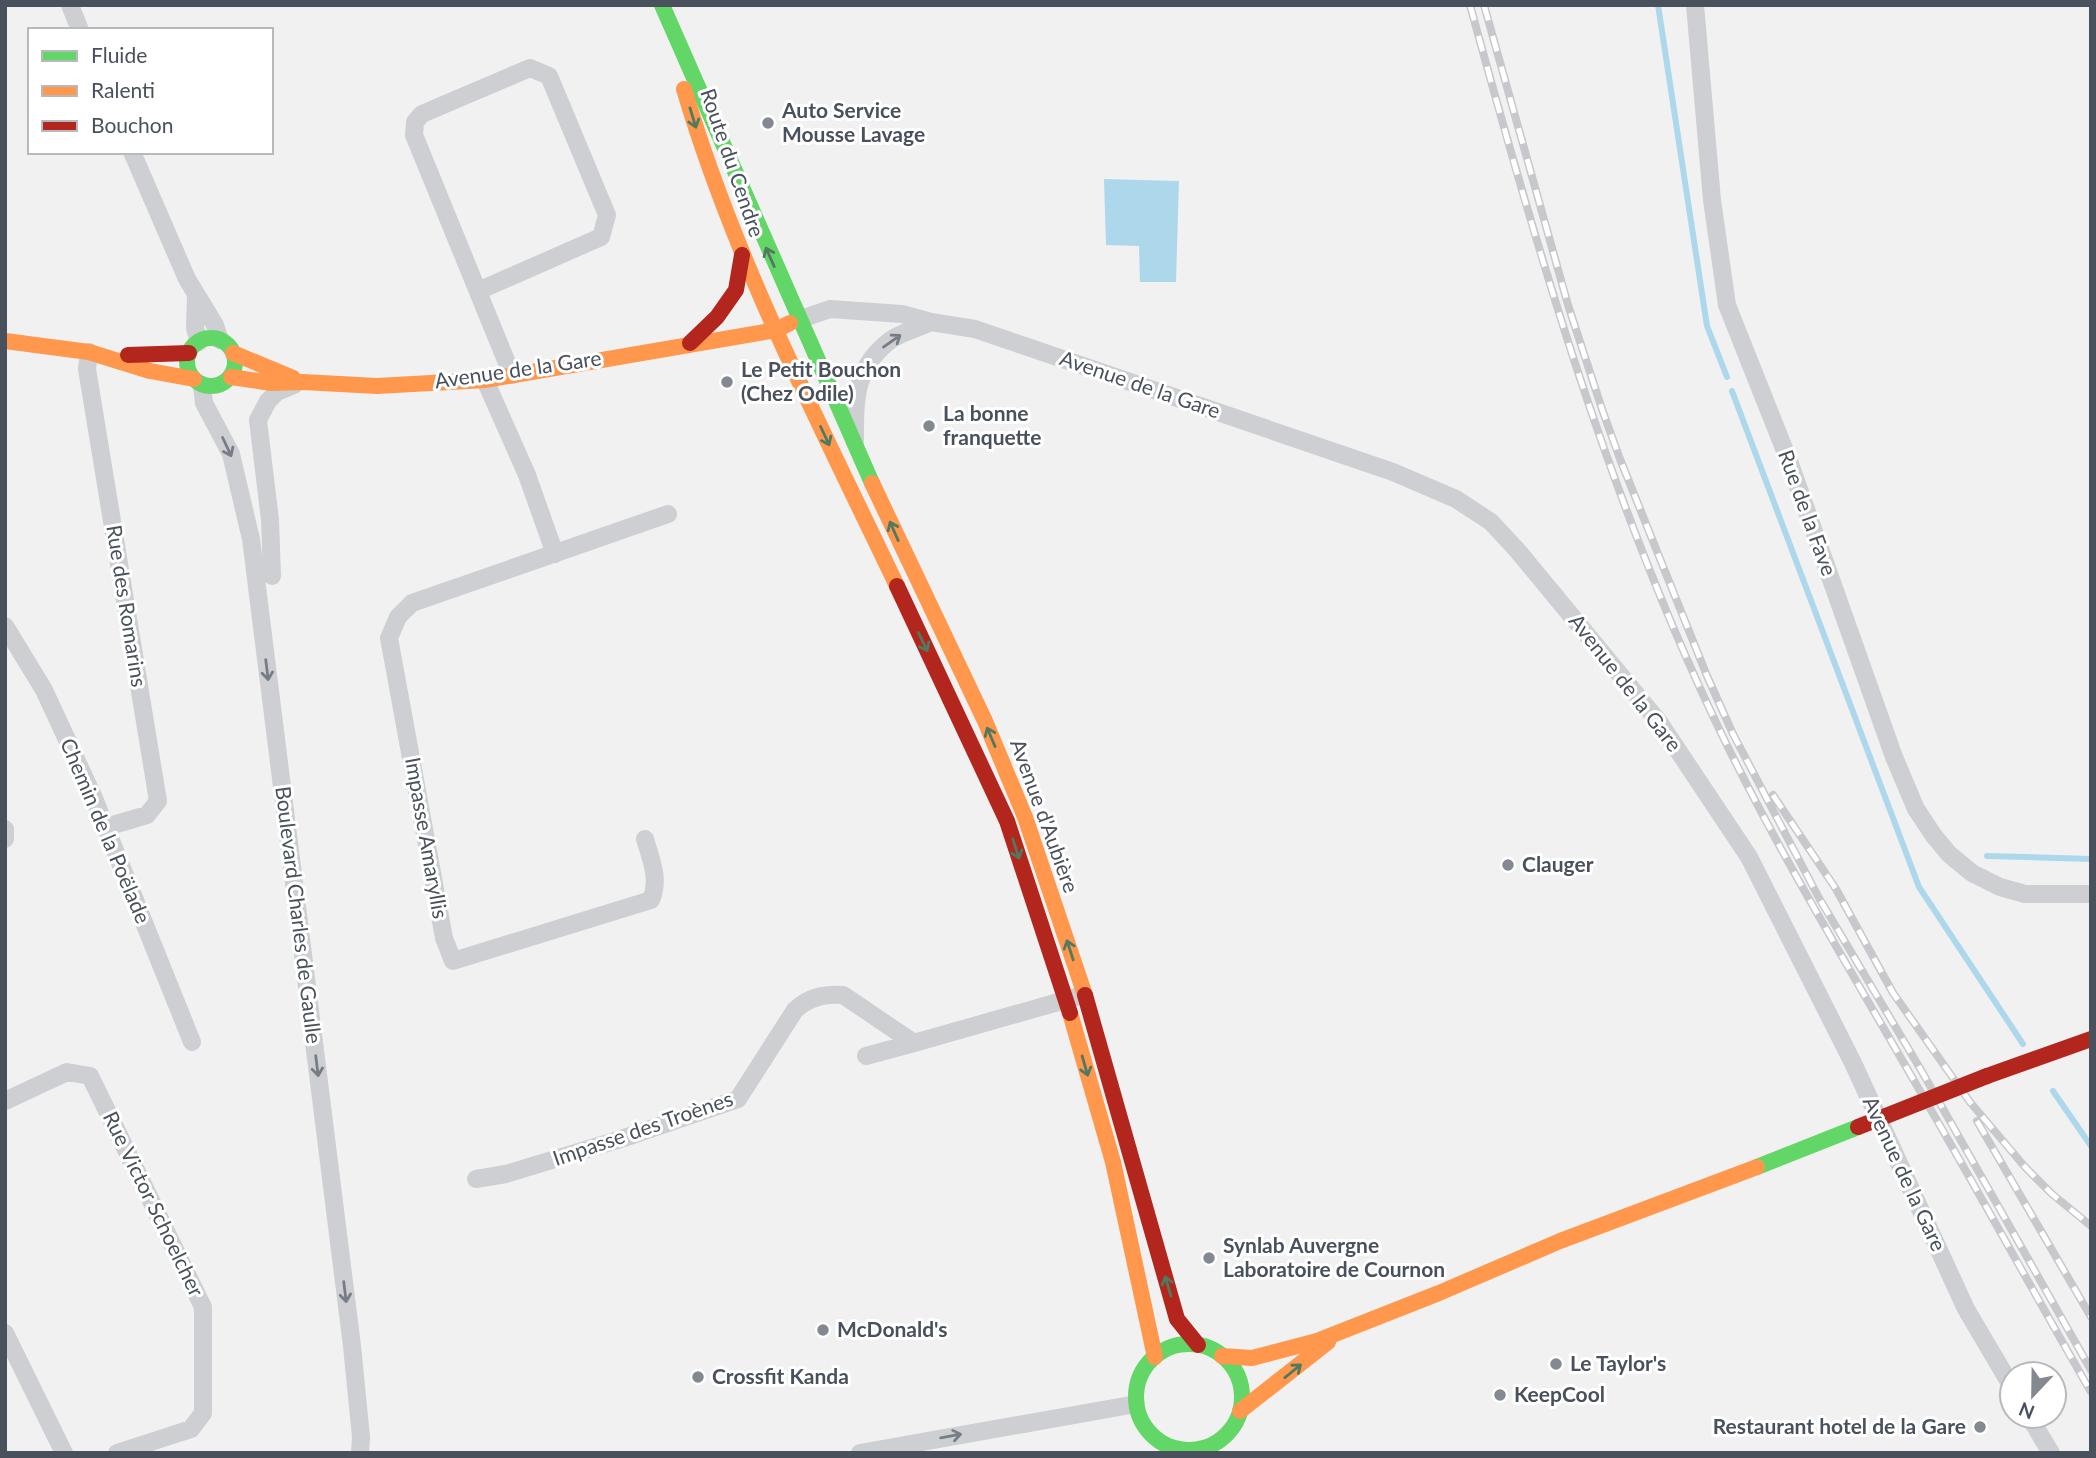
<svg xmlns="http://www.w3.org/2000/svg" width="2096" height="1458" font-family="Lato,sans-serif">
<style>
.water{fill:#add8ec}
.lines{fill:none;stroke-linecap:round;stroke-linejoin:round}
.stream{stroke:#add8ec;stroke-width:6}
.street{stroke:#cdcfd2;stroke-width:18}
.fast{stroke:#63d668;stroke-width:16}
.slow{stroke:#ff974d;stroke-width:16}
.jam{stroke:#b3261e;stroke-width:16}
.rail-casing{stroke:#c7c8cb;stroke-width:8}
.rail{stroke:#fff;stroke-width:5;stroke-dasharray:16;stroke-linecap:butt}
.jam-bridge{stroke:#b3261e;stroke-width:16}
.oneway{stroke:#517960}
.oneway2{stroke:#777d86}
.poi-dot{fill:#848991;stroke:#fff;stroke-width:2.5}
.labels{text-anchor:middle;stroke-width:6;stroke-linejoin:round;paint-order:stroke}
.poi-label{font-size:21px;font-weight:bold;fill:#49515d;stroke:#fff;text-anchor:start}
.street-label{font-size:21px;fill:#49515d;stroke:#fff}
</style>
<rect width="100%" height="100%" fill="#f2f1f1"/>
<path class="water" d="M1104 179 1179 181 1176 282H1140L1139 246 1106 245Z"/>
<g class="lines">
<path class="stream" d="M1658 5 1707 326 1727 377
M1732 391 1919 887 2023 1044
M1987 856 2091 859
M2053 1091 2091 1146"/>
<path class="street" d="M70 5 80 30
M1695 5 1712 200 1727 305 1789 461 1894 757 1916 809 1934 836 1949 854 1972 873 2000 887 2025 894H2091
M132 152 187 279 215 325 220 340
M478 291 601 237 607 215 549 76 530 68 422 114 415 122 414 135 512 375
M196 296 195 328 199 342
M798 320 830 309 902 314 931 322 975 329 1393 472 1456 499 1491 522 1517 550 1659 722 1749 857 1853 1063 1966 1309 2012 1387
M89 352 87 369 158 801 147 815 106 827
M485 380 527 475 555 554
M202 385 204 403 231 454 251 539 352 1346 361 1437 360 1453
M855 441C855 399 854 367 892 339 903 332 919 328 931 322
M272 576 270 520 258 420 268 401 277 392 294 385
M5 626 44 690 94 798 192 1042
M5 829V839
M645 839C651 860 660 879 651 900L453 961 444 938 389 638 398 617 412 603 668 514
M866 1056 914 1043
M5 1101 67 1072 90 1076 203 1307V1413L191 1429 117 1453
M476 1179 506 1174 621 1139 738 1099 795 1010C809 997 824 994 843 995L914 1043 1076 997
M5 1333 64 1453
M2029 1416 2051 1453
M860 1453 1136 1404"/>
<path class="fast" d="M662 5 872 483
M187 362a24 24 0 1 1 48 0a24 24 0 1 1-48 0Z
M1757 1167 1858 1127
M1136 1397a53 53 0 1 1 106 0a53 53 0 1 1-106 0Z"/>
<path class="slow" d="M684 89C735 262 820 424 897 586
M5 341 89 352 150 371 194 379
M233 353 293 378
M231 377 271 383 303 382 377 386 485 380 776 330 790 323
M872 483 985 721 1025 817 1085 995
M1070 1013 1113 1162 1155 1357
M1222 1356 1252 1358 1317 1341 1439 1293 1560 1241 1757 1167
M1240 1411 1328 1342"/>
<path class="jam" d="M690 343 717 317 736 290 742 255
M128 355 189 353
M897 586 1007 821 1070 1013
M1085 995 1177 1319 1198 1345
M1987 1076 2091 1039"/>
<g class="rail-casing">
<path id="rail" d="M1470 5C1538 254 1610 504 1723 737 1779 852 1845 961 1909 1072 1971 1178 2030 1286 2091 1392
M1484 5 1568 305 1603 412 1620 459 1707 676 1733 734 1819 898 1921 1070 2091 1370
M1773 795 1836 889 1893 993 1970 1102 2025 1167 2052 1194 2091 1226
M1977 1121 2091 1317"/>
</g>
<use href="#rail" class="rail"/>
<path class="jam-bridge" d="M1858 1127 1987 1076"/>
</g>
<defs><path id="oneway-shaft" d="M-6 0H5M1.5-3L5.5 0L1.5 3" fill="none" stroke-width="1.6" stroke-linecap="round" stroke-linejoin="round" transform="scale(1.75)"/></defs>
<g class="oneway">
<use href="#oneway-shaft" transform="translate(693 118) rotate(73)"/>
<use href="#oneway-shaft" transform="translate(770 257) rotate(-114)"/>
<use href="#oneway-shaft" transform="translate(825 436) rotate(65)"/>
<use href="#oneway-shaft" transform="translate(894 531) rotate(-114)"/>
<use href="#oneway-shaft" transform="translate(923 642) rotate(64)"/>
<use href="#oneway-shaft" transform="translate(991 737) rotate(-113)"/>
<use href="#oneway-shaft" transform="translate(1016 849) rotate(72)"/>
<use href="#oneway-shaft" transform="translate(1070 950) rotate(-108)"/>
<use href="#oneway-shaft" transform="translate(1085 1066) rotate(74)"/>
<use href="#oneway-shaft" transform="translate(1168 1286) rotate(-106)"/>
<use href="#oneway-shaft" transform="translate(1293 1371) rotate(-39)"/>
</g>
<g class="oneway2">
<use href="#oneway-shaft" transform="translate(892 341) rotate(-35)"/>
<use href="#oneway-shaft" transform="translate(227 447) rotate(65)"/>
<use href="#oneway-shaft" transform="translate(267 670) rotate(83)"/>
<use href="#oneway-shaft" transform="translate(317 1066) rotate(83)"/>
<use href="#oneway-shaft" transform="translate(345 1292) rotate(83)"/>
<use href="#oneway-shaft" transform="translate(951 1436) rotate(-10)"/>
</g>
<g class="poi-dot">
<circle cx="768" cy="123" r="7"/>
<circle cx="727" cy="382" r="7"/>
<circle cx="929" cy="426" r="7"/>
<circle cx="1508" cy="865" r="7"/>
<circle cx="1209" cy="1258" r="7"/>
<circle cx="823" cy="1330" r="7"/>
<circle cx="1556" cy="1364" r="7"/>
<circle cx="698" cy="1377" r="7"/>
<circle cx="1500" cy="1395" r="7"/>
<circle cx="1980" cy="1427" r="7"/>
</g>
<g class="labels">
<g class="poi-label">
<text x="782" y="118">Auto Service<tspan x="782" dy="24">Mousse Lavage</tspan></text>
<text x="741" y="377">Le Petit Bouchon<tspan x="741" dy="24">(Chez Odile)</tspan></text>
<text x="943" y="421">La bonne<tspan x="943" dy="24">franquette</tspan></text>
<text x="1522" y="872">Clauger</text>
<text x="1223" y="1253">Synlab Auvergne<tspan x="1223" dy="24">Laboratoire de Cournon</tspan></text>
<text x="837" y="1337">McDonald's</text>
<text x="1570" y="1371">Le Taylor's</text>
<text x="712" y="1384">Crossfit Kanda</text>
<text x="1514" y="1402">KeepCool</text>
<text x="1966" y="1434" text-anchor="end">Restaurant hotel de la Gare</text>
</g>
<g class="street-label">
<text transform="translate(732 163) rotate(71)" y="7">Route du Cendre</text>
<text transform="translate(518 370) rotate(-8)" y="7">Avenue de la Gare</text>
<text transform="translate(1140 385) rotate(19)" y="7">Avenue de la Gare</text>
<text transform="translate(1807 513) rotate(70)" y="7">Rue de la Fave</text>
<text transform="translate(126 606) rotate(81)" y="7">Rue des Romarins</text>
<text transform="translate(1625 683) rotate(52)" y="7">Avenue de la Gare</text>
<text transform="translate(1044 816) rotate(70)" y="7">Avenue d'Aubière</text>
<text transform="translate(105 831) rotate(67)" y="7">Chemin de la Poëlade</text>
<text transform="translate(426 838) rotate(80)" y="7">Impasse Amaryllis</text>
<text transform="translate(298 915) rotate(83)" y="7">Boulevard Charles de Gaulle</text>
<text transform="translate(643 1129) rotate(-19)" y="7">Impasse des Troènes</text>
<text transform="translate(1904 1174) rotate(65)" y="7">Avenue de la Gare</text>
<text transform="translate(153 1204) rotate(64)" y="7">Rue Victor Schoelcher</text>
</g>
</g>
<rect width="2096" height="1458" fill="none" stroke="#49515d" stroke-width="14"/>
<rect x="28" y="28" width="245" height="126" fill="#ffffff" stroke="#b6b9be" stroke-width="2"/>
<rect x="42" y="51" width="35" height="10" fill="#63d668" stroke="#b6b9be" stroke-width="2"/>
<text x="91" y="63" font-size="21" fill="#49515d">Fluide</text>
<rect x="42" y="86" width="35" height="10" fill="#ff974d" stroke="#b6b9be" stroke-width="2"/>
<text x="91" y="98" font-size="21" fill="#49515d">Ralenti</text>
<rect x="42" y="121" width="35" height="10" fill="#b3261e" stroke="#b6b9be" stroke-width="2"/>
<text x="91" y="133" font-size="21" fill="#49515d">Bouchon</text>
<g transform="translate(2033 1395) rotate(202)"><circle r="33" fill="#ffffff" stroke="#b6b9be" stroke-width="2"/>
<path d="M0-5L12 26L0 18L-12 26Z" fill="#848991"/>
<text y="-10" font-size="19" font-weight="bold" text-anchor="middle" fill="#49515d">N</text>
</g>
</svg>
